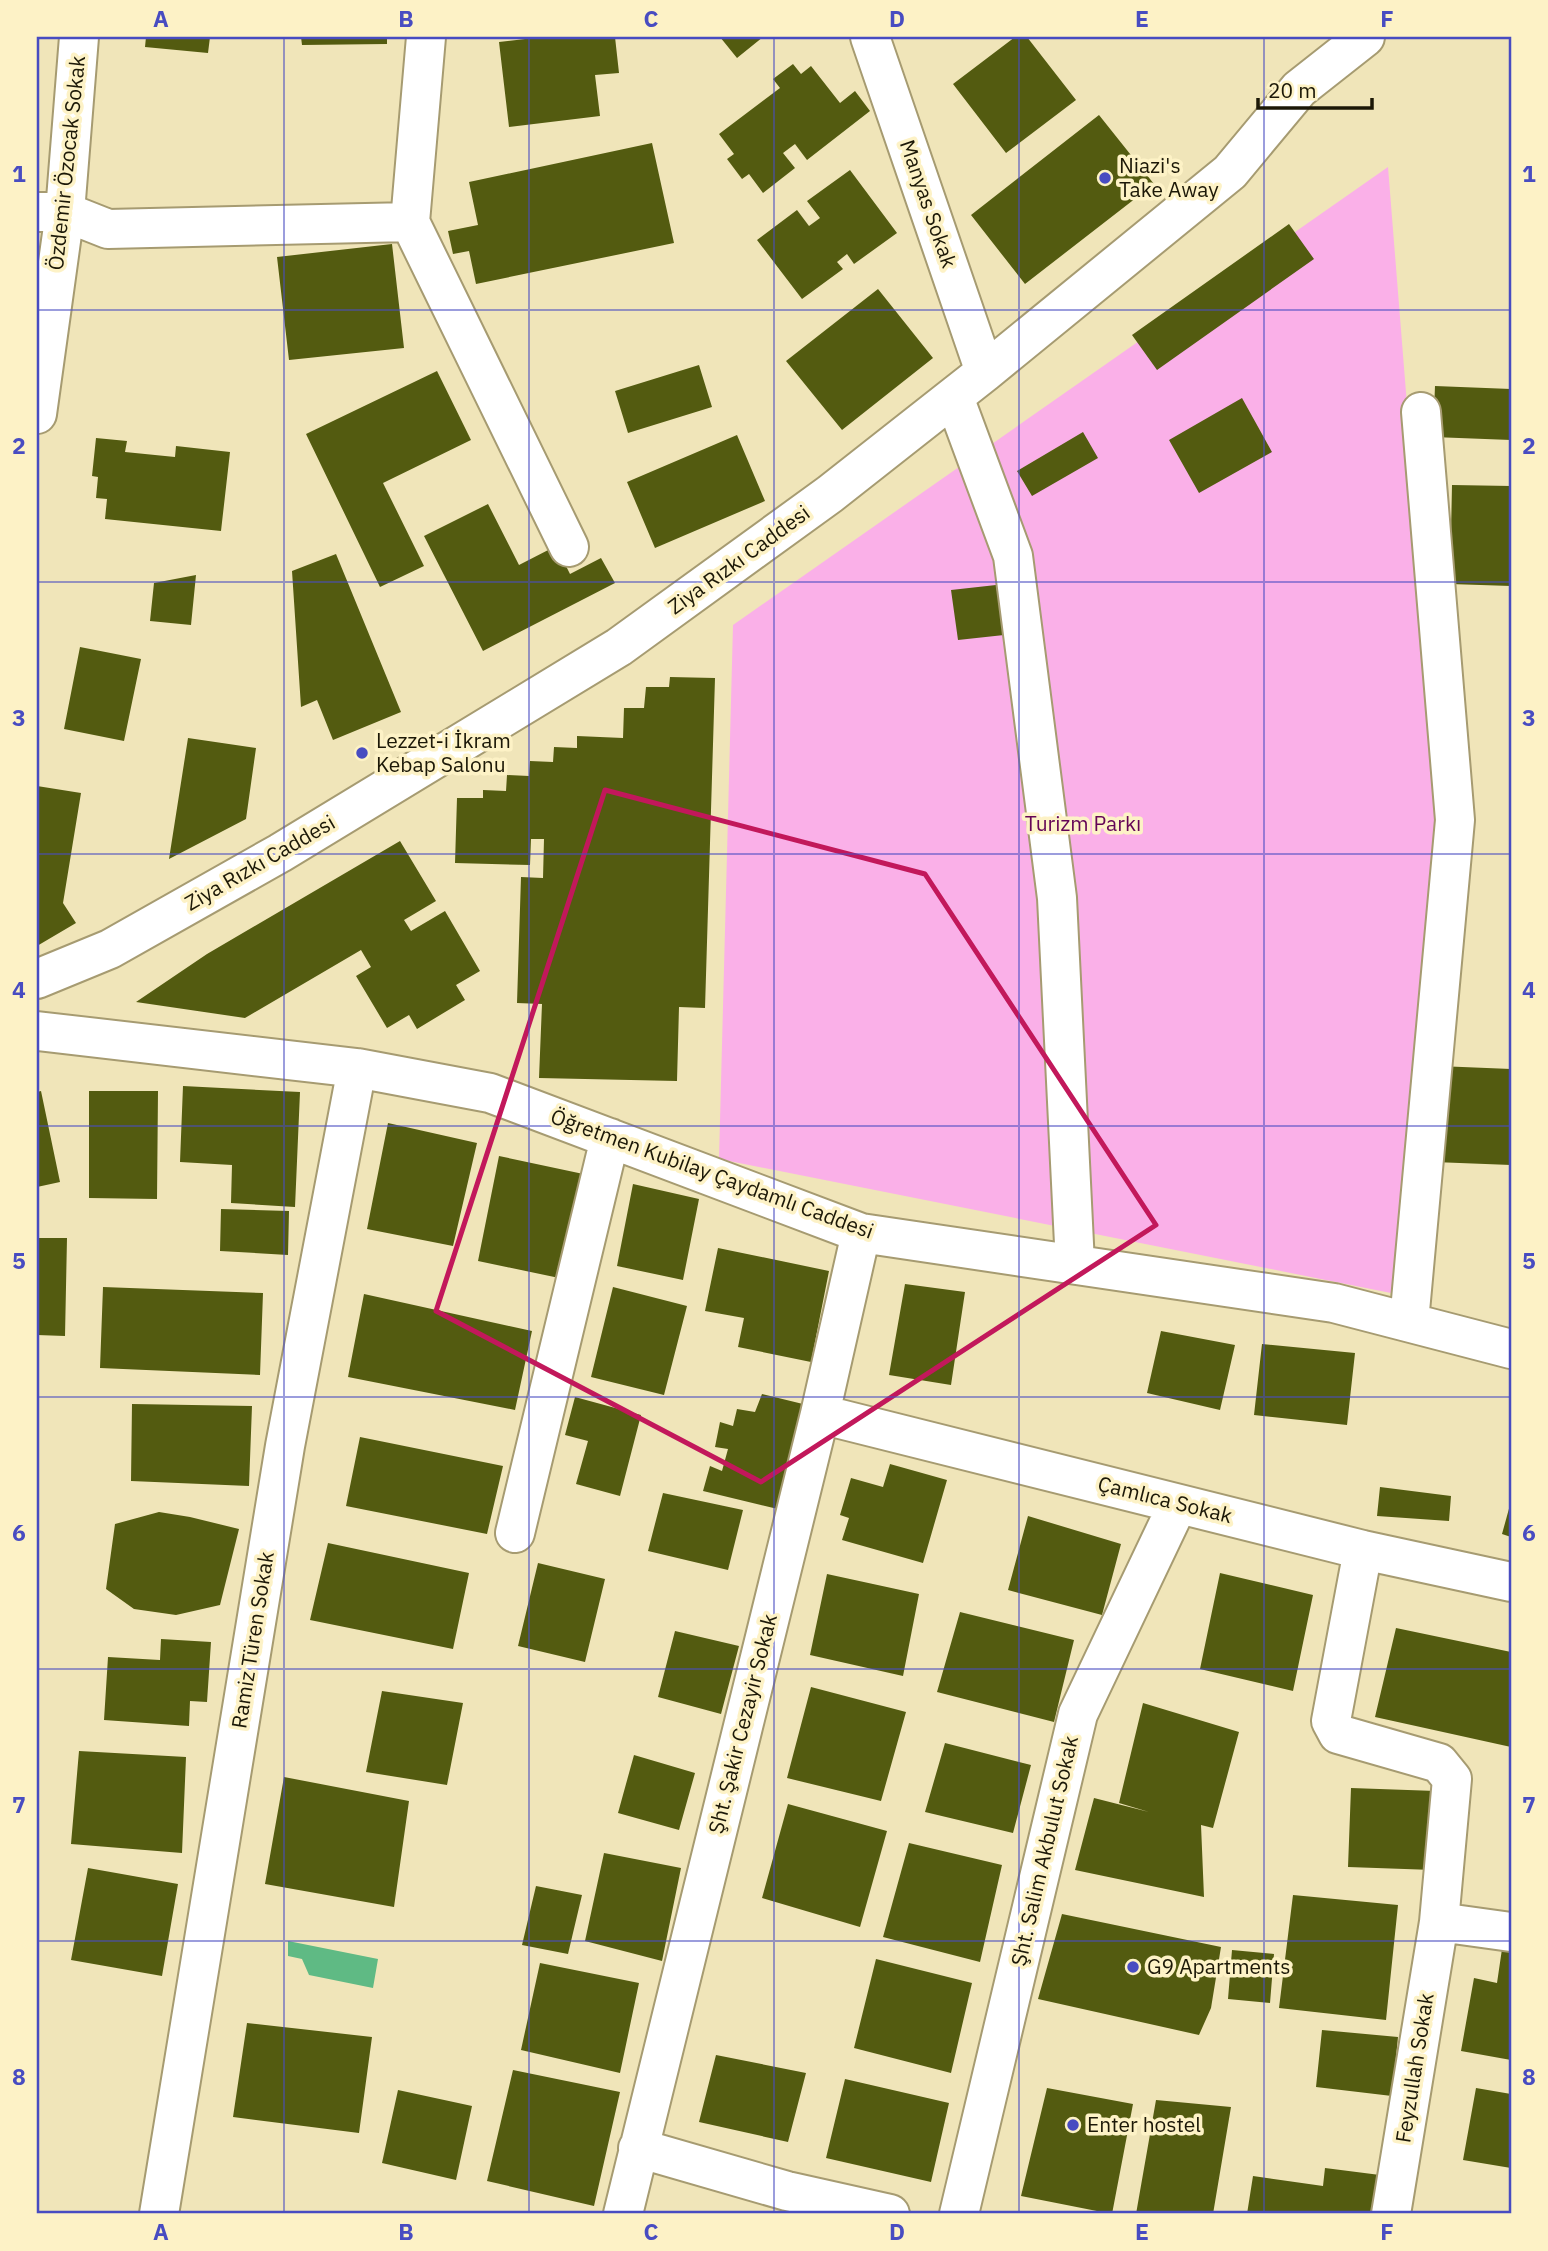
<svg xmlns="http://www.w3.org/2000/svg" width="1548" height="2251" font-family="'IBM Plex Sans',sans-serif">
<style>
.green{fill:#fab0e8}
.water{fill:#5fba84}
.building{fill:#535b10}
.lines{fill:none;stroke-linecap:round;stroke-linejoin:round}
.minor-casing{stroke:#a69b71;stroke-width:42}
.minor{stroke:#fff;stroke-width:38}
.marked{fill:none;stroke:#c2185b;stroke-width:5;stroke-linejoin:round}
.grid{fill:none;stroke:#484cc1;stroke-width:2;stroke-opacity:0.55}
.poi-dot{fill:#484cc1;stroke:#fdf2c6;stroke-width:2.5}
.labels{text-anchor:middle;stroke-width:7;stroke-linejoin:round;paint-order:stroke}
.street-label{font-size:21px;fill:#1c1807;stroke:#fdf2c6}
.poi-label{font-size:21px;fill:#1c1807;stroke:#fdf2c6;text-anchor:start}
.park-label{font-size:21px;fill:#640556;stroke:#fdf2c6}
.neatline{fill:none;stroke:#484cc1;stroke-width:2.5}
.grid-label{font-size:23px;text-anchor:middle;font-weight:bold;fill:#484cc1}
</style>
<rect width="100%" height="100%" fill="#f0e5b9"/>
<path class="green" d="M1388 167 1440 818 1396 1294 719 1159 733 625Z"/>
<path class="water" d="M288 1941 378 1959 373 1988 309 1975 302 1959 288 1956Z"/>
<path class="building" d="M146 37H210L208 53 145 47Z
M301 37H387V44L302 45Z
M542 37H615L619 73 595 75 600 116 509 127 499 42Z
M720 37H763L737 58Z
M1015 37H1027L1076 100 1006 153 953 84Z
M793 64 801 74 811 66 840 103 855 91 870 111 807 160 795 144 783 153 795 168 763 193 749 174 742 179 727 159 734 154 719 134 780 88 773 79Z
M1099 115 1154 184 1025 284 971 215Z
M652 143 674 243 476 284 469 251 453 254 448 231 478 225 469 182Z
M850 170 897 233 854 264 847 254 837 262 843 269 802 299 757 240 797 210 809 226 820 218 807 201Z
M1289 224 1314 259 1157 370 1132 335Z
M392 244 404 348 289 360 277 257Z
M878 289 933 358 842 430 786 361Z
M699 365 712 407 628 433 615 391Z
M437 371 471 440 383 483 424 566 380 587 306 434Z
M1435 386 1511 389V440L1433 437Z
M1242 398 1272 452 1199 493 1169 440Z
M1083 432 1098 458 1032 496 1017 471Z
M737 435 765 501 655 548 627 482Z
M96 438 127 441 125 452 175 457 176 446 230 452 221 531 105 519 107 499 96 498 98 477 92 476Z
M1452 485 1511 486V586L1450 584Z
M488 504 519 565 556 546 570 574 601 558 615 583 483 651 424 536Z
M336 554 401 712 333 740 317 700 301 707 292 571Z
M196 575 191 625 150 621 154 583Z
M996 585 1004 635 958 640 951 590Z
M80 647 141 659 124 741 64 729Z
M670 677 715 678 705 1008 679 1007 677 1081 539 1078 542 1004 517 1003 521 877 543 878 544 839H531L530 865 455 863 457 798H483V790L506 791 507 775 529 776 530 761 553 762 554 747 577 748V736L623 738 624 708H644L646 687H669Z
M188 738 256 748 246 819 169 859Z
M37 786 81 793 63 903 76 923 37 946Z
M400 841 436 901 404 920 411 931 445 911 480 971 456 985 465 1000 417 1029 409 1015 387 1028 356 976 371 967 361 950 245 1018 136 1002 207 954Z
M1438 1066 1511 1069V1165L1434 1162Z
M183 1086 300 1092 295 1207 231 1203 232 1165 180 1162Z
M41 1091 60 1182 37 1187V1092Z
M89 1091H158L157 1199 89 1198Z
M388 1123 477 1143 453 1246 367 1229Z
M499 1156 588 1175 564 1279 478 1261Z
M633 1184 699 1199 683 1280 617 1266Z
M221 1209 289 1211 288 1255 220 1251Z
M37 1238H67L65 1336 37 1335Z
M718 1248 829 1271 811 1362 738 1347 744 1318 705 1311Z
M905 1284 965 1292 951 1385 889 1375Z
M103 1287 263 1293 260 1375 100 1368Z
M613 1287 687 1306 664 1395 591 1377Z
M364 1294 532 1331 515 1410 348 1377Z
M1161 1331 1235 1345 1220 1410 1147 1393Z
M1262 1344 1355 1353 1347 1425 1254 1415Z
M762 1394 807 1405 782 1510 703 1491 710 1466 722 1471 728 1449 715 1447 720 1422 733 1426 737 1409 755 1412Z
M575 1397 641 1415 620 1496 576 1484 588 1441 565 1435Z
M132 1404 252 1406 249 1486 131 1481Z
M360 1437 503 1466 487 1534 346 1506Z
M890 1464 947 1480 923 1563 842 1540 849 1518 840 1515 851 1478 883 1487Z
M1380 1487 1451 1496 1449 1521 1377 1516Z
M663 1493 743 1510 728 1570 648 1551Z
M1510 1505H1511V1537L1502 1534Z
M159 1512 190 1517 239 1529 220 1605 176 1615 134 1609 106 1589 115 1524Z
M1028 1516 1121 1544 1102 1615 1008 1590Z
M328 1543 469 1573 453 1649 310 1620Z
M538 1563 605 1579 585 1662 518 1646Z
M1220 1573 1313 1595 1293 1691 1200 1669Z
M827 1574 919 1594 903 1676 810 1655Z
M960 1612 1074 1640 1054 1722 937 1692Z
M1396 1628 1511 1652V1747L1375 1717Z
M675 1631 739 1646 721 1714 658 1697Z
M161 1639 211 1642 207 1702 190 1701 189 1726 104 1720 108 1657 160 1660Z
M811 1687 906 1712 881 1801 787 1778Z
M382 1691 463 1703 447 1785 366 1772Z
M1143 1703 1239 1732 1213 1828 1201 1825 1204 1897 1075 1870 1094 1798 1149 1812 1119 1803Z
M945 1743 1031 1765 1013 1833 925 1812Z
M79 1751 186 1757 182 1853 71 1844Z
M634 1755 695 1773 679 1830 618 1813Z
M284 1777 409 1801 394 1907 265 1884Z
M1351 1788 1436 1791 1433 1870 1348 1867Z
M788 1804 887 1831 860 1927 762 1898Z
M909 1843 1002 1865 980 1962 883 1937Z
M604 1853 681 1868 662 1961 585 1941Z
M88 1868 178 1884 162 1976 71 1960Z
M536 1886 582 1895 568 1954 522 1945Z
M1293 1895 1398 1905 1386 2020 1279 2008Z
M1062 1914 1221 1947 1211 2008 1199 2035 1038 1999Z
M1502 1949 1511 1951V2060L1461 2051 1474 1978 1497 1983Z
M1232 1950 1274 1954 1270 2003 1228 1999Z
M876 1959 972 1983 951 2073 854 2048Z
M540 1963 639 1983 620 2073 521 2050Z
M247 2023 372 2037 359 2133 233 2117Z
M1322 2030 1398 2037 1392 2096 1316 2087Z
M716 2055 806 2073 788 2142 699 2122Z
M513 2070 620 2092 594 2206 487 2181Z
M845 2079 949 2103 931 2182 826 2158Z
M1047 2088 1133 2104 1112 2214 1021 2196Z
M1476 2088 1511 2094V2168L1463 2160Z
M398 2090 472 2106 456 2180 382 2163Z
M1156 2100 1231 2107 1213 2214H1136Z
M1325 2168 1380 2175 1376 2214H1247L1253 2176 1323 2186Z"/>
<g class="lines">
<g class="minor-casing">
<path id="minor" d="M426 37 410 222 569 547
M870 37 985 372
M37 212H65L108 229 410 222
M954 397 1013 556 1057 898 1075 1264
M37 414 65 212 79 37
M37 979 110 949 280 853 619 647 830 494 985 372 1230 172 1299 89 1365 37
M37 1031 357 1068 490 1093 861 1233 1334 1303 1511 1349
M1409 1322 1455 820 1421 412
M820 1414 1363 1550 1511 1582
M515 1533 610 1138
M1363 1550 1331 1721 1338 1734 1439 1763 1452 1779 1439 1922 1391 2214
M1439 1922 1511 1932
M638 2148 787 2191 890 2214
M159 2214 285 1446 357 1068
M623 2214 820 1414 861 1233
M959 2214 1078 1714 1178 1504"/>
</g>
<use href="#minor" class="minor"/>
</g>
<path class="marked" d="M605 790 925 874 1156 1225 761 1482 436 1311Z"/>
<path class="grid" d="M284 37V2214M529 37V2214M774 37V2214M1019 37V2214M1264 37V2214M37 310H1511M37 582H1511M37 854H1511M37 1126H1511M37 1397H1511M37 1669H1511M37 1941H1511"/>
<g class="poi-dot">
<circle cx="1105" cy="178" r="7"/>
<circle cx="362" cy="753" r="7"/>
<circle cx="1133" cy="1967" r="7"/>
<circle cx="1073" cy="2125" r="7"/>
</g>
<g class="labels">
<g class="street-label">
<text transform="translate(67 163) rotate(-84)" y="7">Özdemir Özocak Sokak</text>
<text transform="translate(928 204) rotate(71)" y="7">Manyas Sokak</text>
<text transform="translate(739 560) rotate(-36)" y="7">Ziya Rızkı Caddesi</text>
<text transform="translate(260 863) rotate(-30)" y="7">Ziya Rızkı Caddesi</text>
<text transform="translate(712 1174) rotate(20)" y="7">Öğretmen Kubilay Çaydamlı Caddesi</text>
<text transform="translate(1165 1500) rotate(14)" y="7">Çamlıca Sokak</text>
<text transform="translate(253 1640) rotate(-81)" y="7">Ramiz Türen Sokak</text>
<text transform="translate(743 1724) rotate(-76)" y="7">Şht. Şakir Cezayir Sokak</text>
<text transform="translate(1045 1851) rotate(-77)" y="7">Şht. Salim Akbulut Sokak</text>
<text transform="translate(1415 2068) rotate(-81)" y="7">Feyzullah Sokak</text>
</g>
<g class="poi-label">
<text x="1119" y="173">Niazi's<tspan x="1119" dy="24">Take Away</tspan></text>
<text x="376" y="748">Lezzet-i̇ İkram<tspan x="376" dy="24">Kebap Salonu</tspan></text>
<text x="1147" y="1974">G9 Apartments</text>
<text x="1087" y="2132">Enter hostel</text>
</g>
<g class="park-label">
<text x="1083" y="831">Turizm Parkı</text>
</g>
</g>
<rect width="1548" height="2251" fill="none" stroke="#fdf2c6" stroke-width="77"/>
<path d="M1258 98v10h114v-10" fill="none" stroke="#1c1807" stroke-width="3.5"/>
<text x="1268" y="98" font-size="21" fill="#1c1807" stroke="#fdf2c6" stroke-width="5" paint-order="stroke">20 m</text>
<rect x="38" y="38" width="1472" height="2174" class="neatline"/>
<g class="grid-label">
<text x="161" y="27">A</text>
<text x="406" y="27">B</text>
<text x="651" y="27">C</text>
<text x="897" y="27">D</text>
<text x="1142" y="27">E</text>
<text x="1387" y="27">F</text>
<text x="19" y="182">1</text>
<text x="1529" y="182">1</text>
<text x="19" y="454">2</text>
<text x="1529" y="454">2</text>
<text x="19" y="726">3</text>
<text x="1529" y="726">3</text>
<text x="19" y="998">4</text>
<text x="1529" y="998">4</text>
<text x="19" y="1269">5</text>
<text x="1529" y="1269">5</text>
<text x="19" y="1541">6</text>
<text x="1529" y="1541">6</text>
<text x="19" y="1813">7</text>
<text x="1529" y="1813">7</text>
<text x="19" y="2085">8</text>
<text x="1529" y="2085">8</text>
<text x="161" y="2240">A</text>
<text x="406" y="2240">B</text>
<text x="651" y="2240">C</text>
<text x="897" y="2240">D</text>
<text x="1142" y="2240">E</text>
<text x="1387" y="2240">F</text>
</g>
</svg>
